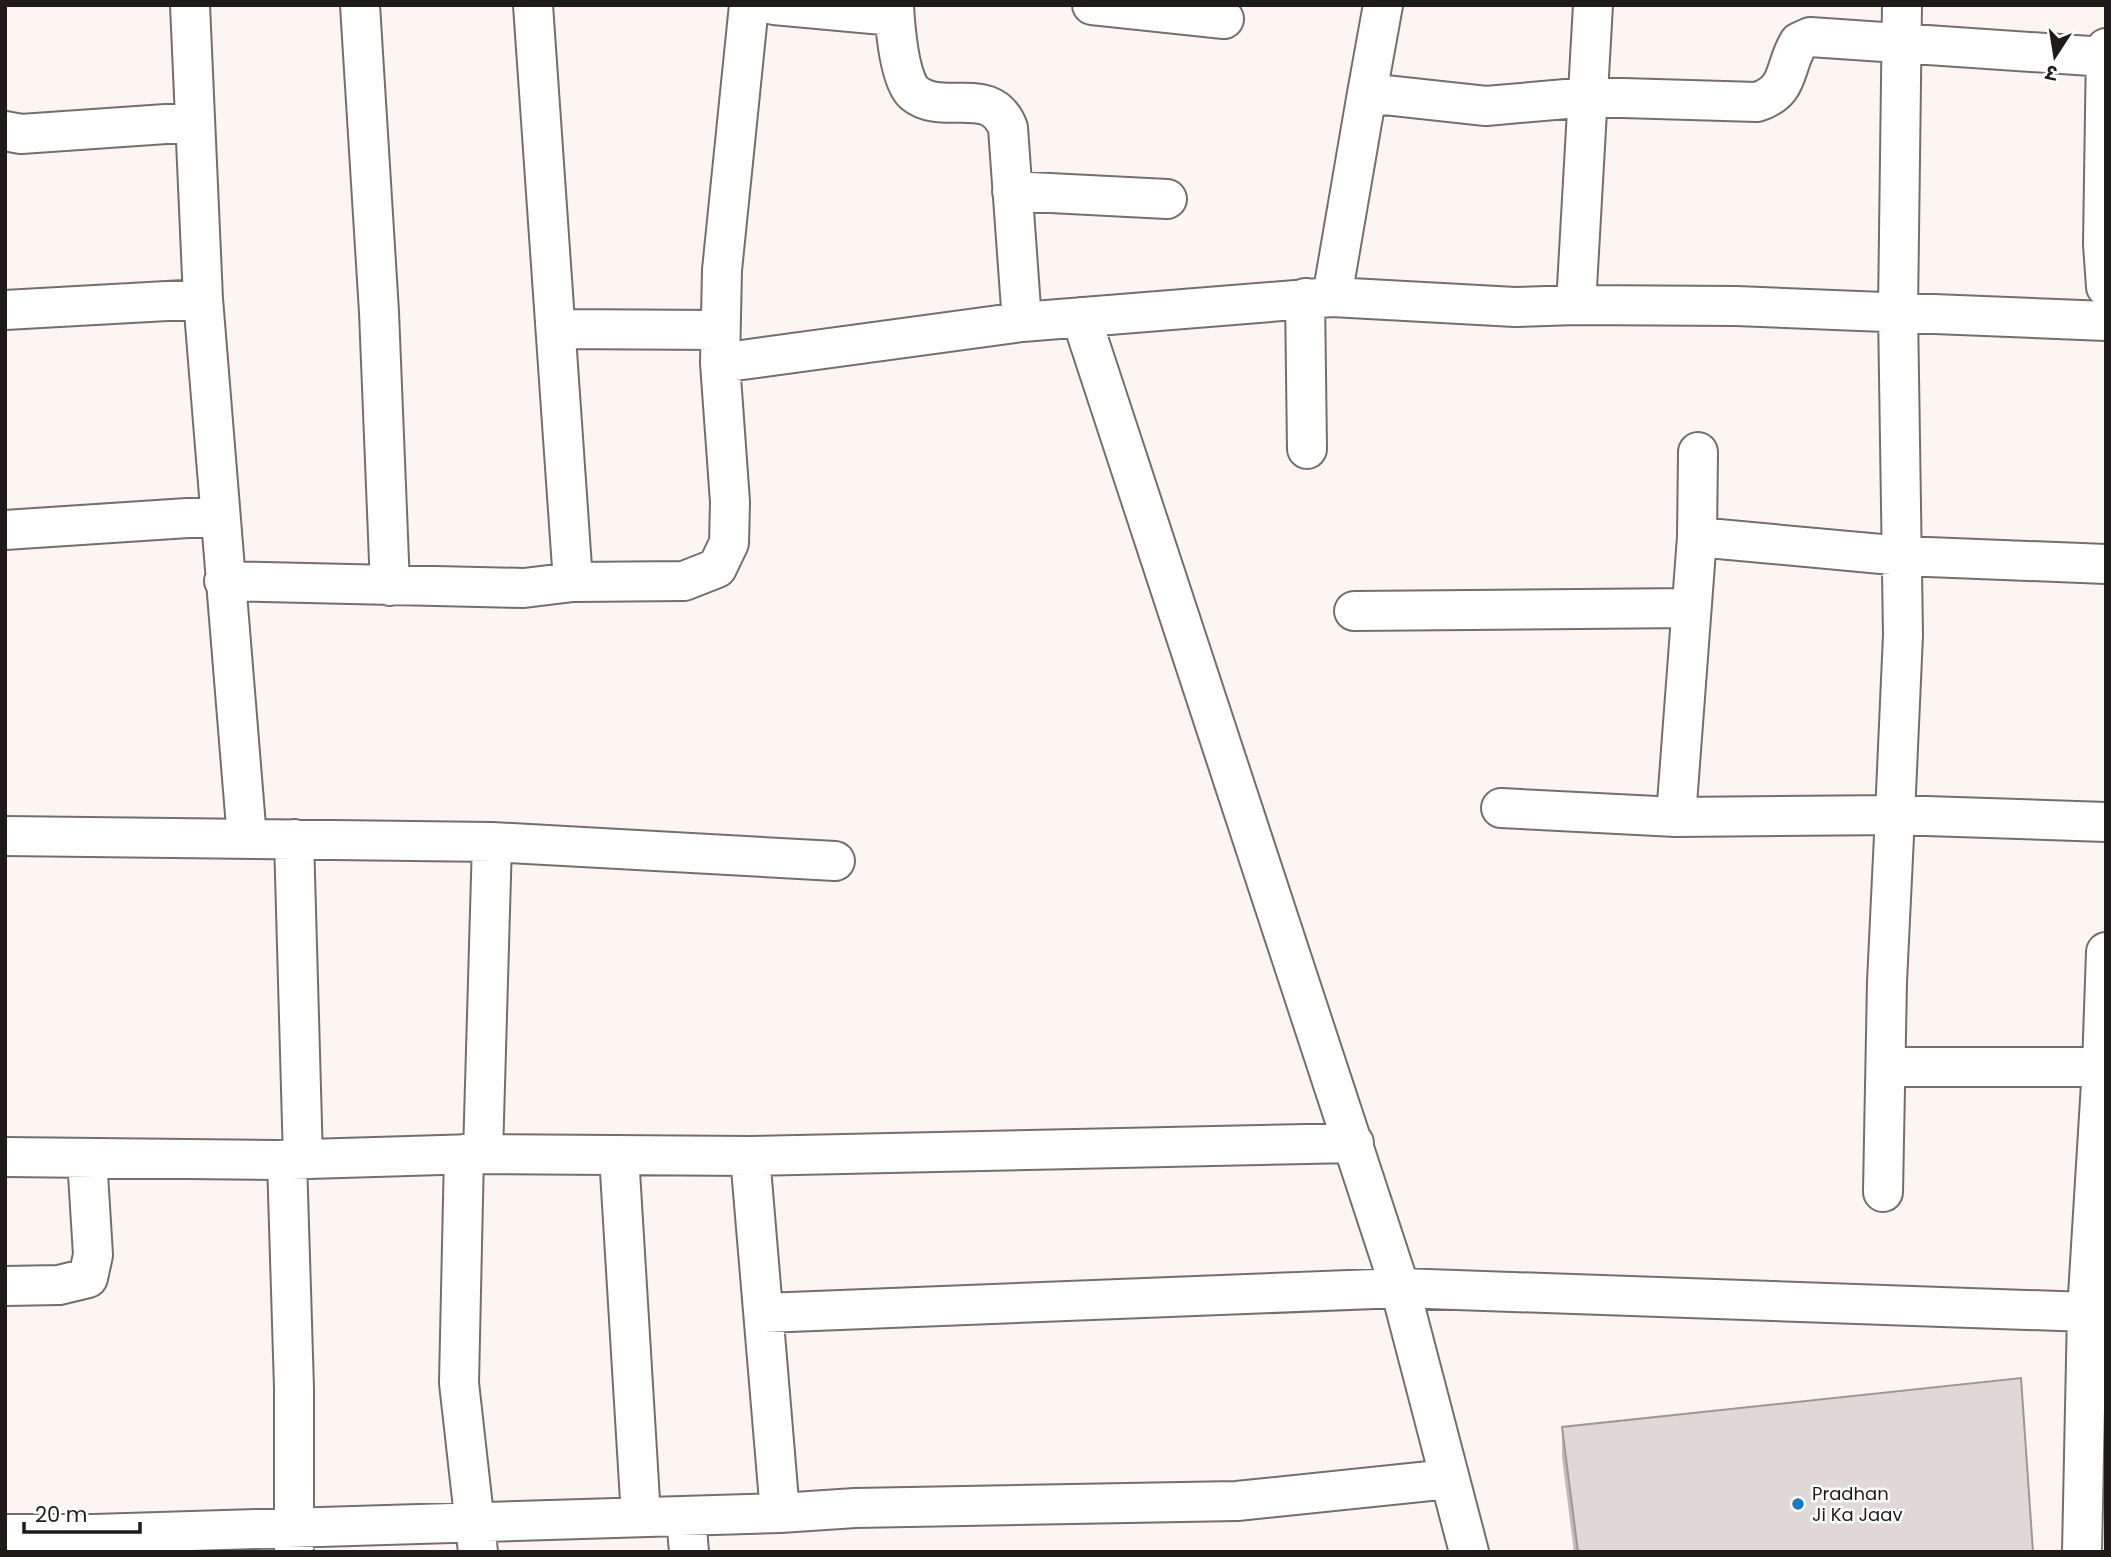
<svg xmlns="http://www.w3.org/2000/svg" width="2111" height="1557" font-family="Poppins,'Noto Sans Devanagari',sans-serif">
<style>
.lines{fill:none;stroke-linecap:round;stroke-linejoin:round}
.minor-casing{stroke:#756f6c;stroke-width:42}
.minor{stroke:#fff;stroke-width:38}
.wall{fill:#c1bab8}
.building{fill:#e0d8d6;stroke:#9d9796;stroke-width:2}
.poi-dot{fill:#1879c5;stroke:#fff;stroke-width:2.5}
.labels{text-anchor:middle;stroke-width:5;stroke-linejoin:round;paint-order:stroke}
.poi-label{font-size:18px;fill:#1e1b1a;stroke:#fff;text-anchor:start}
</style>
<rect width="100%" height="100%" fill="#fcf5f2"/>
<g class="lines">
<g class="minor-casing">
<path id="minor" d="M190 5 203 299 247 839
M360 5 379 312 390 586
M533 5 573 582
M774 5 894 16
M894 5C895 25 899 80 914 93 943 117 991 83 1008 128L1022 322
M1092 5 1224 19
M1902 5 1898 311 1903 635 1895 815 2106 822
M2106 48 2103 244 2106 287
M1366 99 1383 5
M5 131 21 134 195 122
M1012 191 1167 199
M1332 297 1366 99 1385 95 1486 106 1589 97 1757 102C1791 91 1783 68 1799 42L1810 37 2105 57
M1305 298 1307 449
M1576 305 1593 5
M5 310 203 299
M1081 317 1400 1288 1469 1552
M557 329 720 330
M720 363 1022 322 1332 297 1515 307 1576 305 1736 306 2106 321
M5 530 218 516
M1697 537 1903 556 2106 564
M224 581 524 588 573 582 684 581 717 568 729 543 730 502 720 363 722 270 749 5
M1354 611 1691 608
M1501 808 1676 817 1895 815 1887 982 1883 1192
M1676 817 1697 537 1698 452
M5 836 492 842 835 861
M294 839 303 1160
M1886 1067H2102
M464 1154 459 1383 478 1552
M483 1154 492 842
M619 1155 641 1517
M750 1156 1354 1143
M5 1157 275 1160 475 1154 750 1156 780 1513
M287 1160 294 1388V1552
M5 1286 59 1285 88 1278 93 1255 87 1158
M764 1313 1400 1288 2087 1312 2106 1316
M686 1516 689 1552
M5 1534H94L780 1513 855 1508 1237 1501 1449 1479
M2082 1552 2087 1312 2102 1067 2106 952"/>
</g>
<use href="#minor" class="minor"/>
</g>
<path class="wall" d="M1562 1427 2033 1552H1574L1562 1457Z"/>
<path class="building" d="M2021 1378 2033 1552H1578L1562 1427Z"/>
<circle class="poi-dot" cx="1798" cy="1504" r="7"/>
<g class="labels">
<g class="poi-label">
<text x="1812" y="1500">Pradhan<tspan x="1812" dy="21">Ji Ka Jaav</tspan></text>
</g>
</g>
<rect width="2111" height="1557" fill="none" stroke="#1e1b1a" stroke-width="14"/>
<g transform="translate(2055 56) rotate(192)" stroke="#ffffff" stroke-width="5" paint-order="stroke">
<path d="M0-5L12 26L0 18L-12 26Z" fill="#1e1b1a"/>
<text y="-10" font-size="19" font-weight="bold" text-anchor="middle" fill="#1e1b1a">उ</text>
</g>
<path d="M24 1522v10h116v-10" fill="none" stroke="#1e1b1a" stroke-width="3.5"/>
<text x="35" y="1522" font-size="21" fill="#1e1b1a" stroke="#ffffff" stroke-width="5" paint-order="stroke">20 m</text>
</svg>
